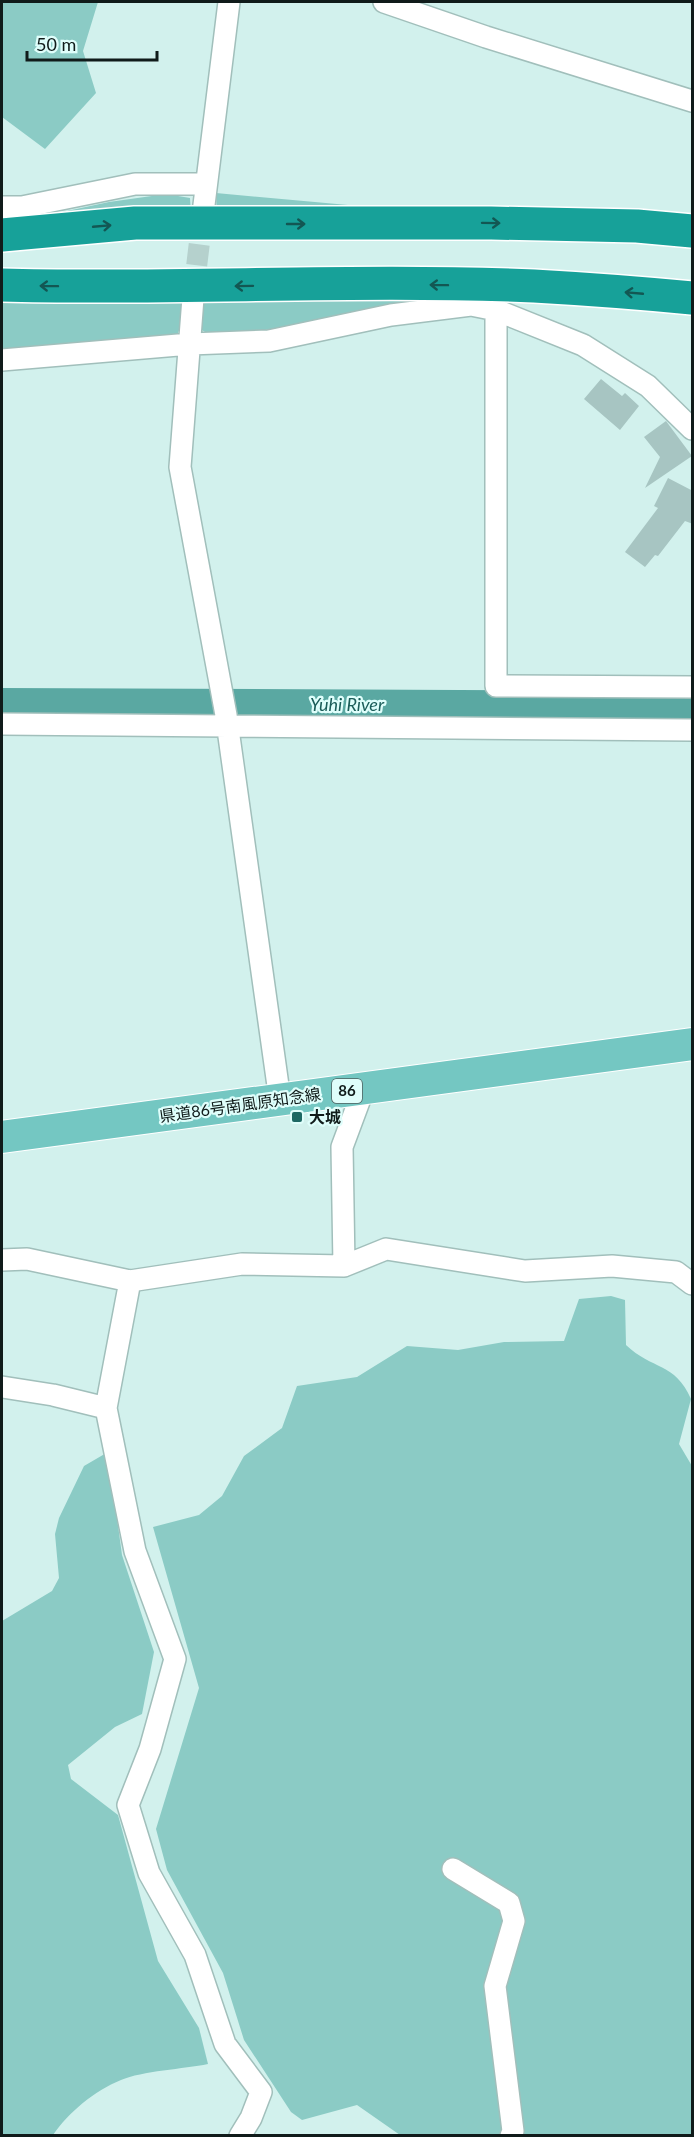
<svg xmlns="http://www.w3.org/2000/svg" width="694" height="2137" font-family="Lato,'Noto Sans JP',sans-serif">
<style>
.green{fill:#8bcbc5}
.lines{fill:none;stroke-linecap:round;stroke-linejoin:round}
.river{stroke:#5aa8a2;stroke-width:32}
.building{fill:#a7c5c2}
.minor-tunnel{stroke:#b5d1cd;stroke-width:21;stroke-dasharray:21 10;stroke-linecap:butt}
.minor-casing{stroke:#a1bfbb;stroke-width:24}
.primary-casing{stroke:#fff;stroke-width:34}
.motorway-casing{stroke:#fff;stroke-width:36}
.minor{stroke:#fff;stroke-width:21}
.primary{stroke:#74c7c2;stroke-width:32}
.motorway{stroke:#17a199;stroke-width:33}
.oneway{stroke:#135753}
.poi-dot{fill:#1d6863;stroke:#dffefb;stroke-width:2}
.labels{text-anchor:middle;stroke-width:4.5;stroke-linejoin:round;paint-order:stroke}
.shield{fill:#dffefb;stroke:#4e5f5e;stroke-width:1.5}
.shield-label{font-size:15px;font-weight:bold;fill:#101b1a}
.street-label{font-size:16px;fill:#101b1a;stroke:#dffefb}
.poi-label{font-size:16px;font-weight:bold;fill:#101b1a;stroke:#dffefb;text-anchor:start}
.water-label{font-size:18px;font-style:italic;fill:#1b5d59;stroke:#dffefb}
</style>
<rect width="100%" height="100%" fill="#d2f1ed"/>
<path class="green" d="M2 2H98L83 51 96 93 45 149 2 117Z
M216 193 392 209 217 215Z
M166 194 190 198 191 215 2 222V216L53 214 109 202Z
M464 296 295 326 213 337 197 327 200 301Z
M2 297 181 299 182 324 176 337 2 350Z
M611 1296 625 1300 626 1345C652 1370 675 1362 691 1399L679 1444 692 1466V2135H400L357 2105 302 2120 291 2112 244 2040 223 1973 167 1870 156 1829 199 1688 153 1527 199 1515 222 1496 244 1456 282 1428 297 1386 357 1377 407 1346 458 1350 504 1342 564 1341 579 1299Z
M108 1452 122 1555 154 1652 142 1714 115 1727 68 1765 71 1779 118 1815 158 1961 199 2028 208 2064C184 2069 142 2071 121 2080 94 2091 69 2112 53 2135H2V1621L52 1591 59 1578 55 1534 59 1518 84 1466Z"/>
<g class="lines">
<path class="river" d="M2 704 692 707"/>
</g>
<path class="building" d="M601 379 622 396 625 393 639 406 620 430 584 399Z
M666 421 692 456 645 488 660 457 644 437Z
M668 478 693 491V524L685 521 658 556 655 555 645 567 625 552 658 508 654 506Z"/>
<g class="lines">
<path class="minor-tunnel" d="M193 296 203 213"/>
<g class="minor-casing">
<path id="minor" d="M384 2 486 37 692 101
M2 207H22L135 184H205
M203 213 229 2
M193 298 180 467 226 715 280 1100
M496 310V686L692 687
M2 360 190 344 269 341 391 315 471 305 496 310 583 345 648 386 692 429
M2 724 692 730
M2 1260 27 1259 130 1281 242 1264 344 1266 386 1249 525 1271 612 1266 676 1272 692 1284
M344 1266 342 1147 364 1088
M130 1281 106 1408 135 1551 175 1659 150 1749 128 1805 149 1873 195 1955 225 2044 261 2092 251 2118 240 2136
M2 1387 53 1395 106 1408
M453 1869 509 1903 514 1921 495 1986 513 2131 511 2136"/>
</g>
<g class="primary-casing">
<path id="primary" d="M2 1137 692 1044"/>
</g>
<g class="motorway-casing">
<path id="motorway" d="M2 235 135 223H491L637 226 692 231
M2 285C179 290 356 278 534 286 587 289 640 293 692 298"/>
</g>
<use href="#minor" class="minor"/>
<use href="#primary" class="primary"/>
<use href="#motorway" class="motorway"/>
</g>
<defs><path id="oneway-shaft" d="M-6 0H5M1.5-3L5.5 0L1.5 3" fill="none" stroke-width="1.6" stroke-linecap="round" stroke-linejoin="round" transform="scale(1.5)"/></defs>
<g class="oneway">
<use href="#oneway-shaft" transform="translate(491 223) rotate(1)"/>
<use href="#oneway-shaft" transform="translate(296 224)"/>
<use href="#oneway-shaft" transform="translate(102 226) rotate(-5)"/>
<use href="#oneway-shaft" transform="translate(439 285) rotate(-179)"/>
<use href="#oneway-shaft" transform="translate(49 286) rotate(-179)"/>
<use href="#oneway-shaft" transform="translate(244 286) rotate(179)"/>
<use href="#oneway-shaft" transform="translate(634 293) rotate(-175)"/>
</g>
<rect class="poi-dot" x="291" y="1111" width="12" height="12" rx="3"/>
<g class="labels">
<rect class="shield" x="332" y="1079" width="30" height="24" rx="4.5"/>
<g class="shield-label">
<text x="347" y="1096">86</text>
</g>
<g class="street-label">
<text transform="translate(240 1105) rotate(-8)" y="6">県道86号南風原知念線</text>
</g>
<g class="poi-label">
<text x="309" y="1123">大城</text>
</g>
<g class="water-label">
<text x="347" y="711">Yuhi River</text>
</g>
</g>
<rect width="694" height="2137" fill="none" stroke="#101b1a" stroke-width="6"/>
<path d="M27 51v9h130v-9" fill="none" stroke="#101b1a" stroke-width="3"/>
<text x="36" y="51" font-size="18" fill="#101b1a" stroke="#dffefb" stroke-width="4.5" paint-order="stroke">50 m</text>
</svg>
